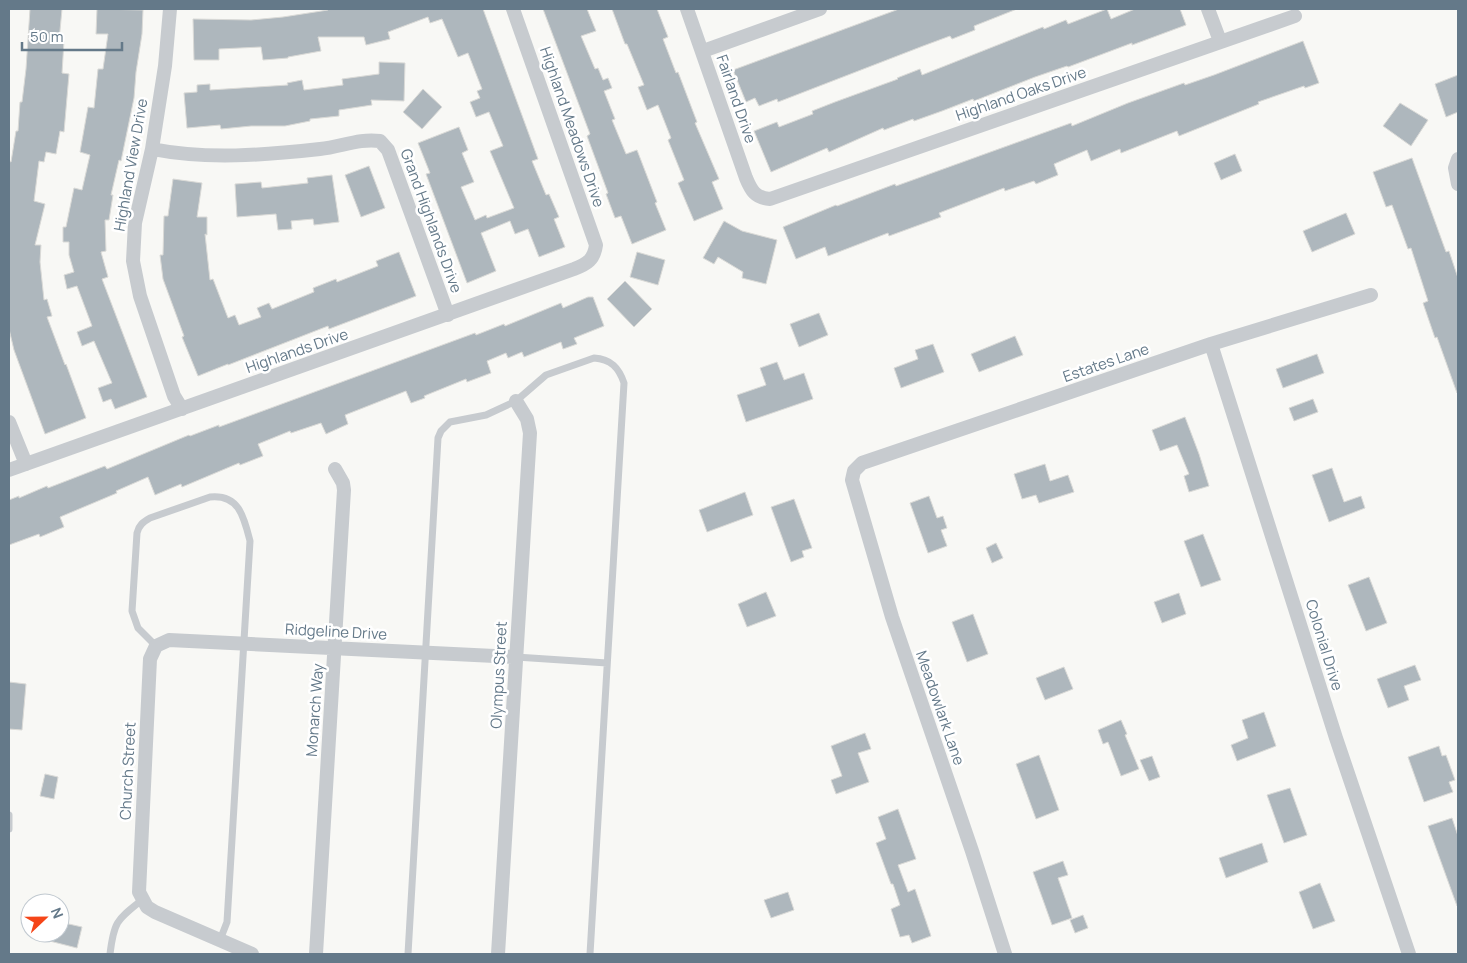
<svg xmlns="http://www.w3.org/2000/svg" width="1467" height="963" font-family="Manrope,sans-serif">
<style>
.building{fill:#aeb7bd;stroke:#dadad7}
.lines{fill:none;stroke-linecap:round;stroke-linejoin:round}
.lane{stroke:#c7cbcf;stroke-width:7}
.street{stroke:#c7cbcf;stroke-width:14}
.labels{text-anchor:middle;stroke-width:5;stroke-linejoin:round;paint-order:stroke}
.street-label{font-size:15px;fill:#647989;stroke:#fff}
</style>
<rect width="100%" height="100%" fill="#f8f8f5"/>
<path class="building" d="M30 9H62L59 41H64L62 73 69 74 64 132 60 131 56 154 46 152 44 162 39 161 34 201 45 204 35 245H41L40 262 44 300 47 299 52 316 47 317 65 365 66 364 86 418 45 434 14 350 9 329V161L11 162 16 131H18L20 102H22L26 69Z
M97 9 143 10 142 34 136 72 134 98 121 161 119 160 111 195H113L109 220H105L106 251 101 252 108 277 102 279 147 397 115 409 111 399 103 402 98 388 112 383 94 341 82 346 77 332 92 326 77 286 67 289 64 275 74 272 69 255V242H63V227H66L74 188 82 190 90 155 80 152 88 107 94 108 98 69H103L108 34H96Z
M328 9H483L538 159 532 161 546 195 549 194 559 217 554 219 565 247 539 257 528 229 515 234 510 221 481 233 496 271 467 283 426 174 430 173 418 143 459 127 468 150 462 153 474 182 461 187 475 220 486 215 487 218 514 208 490 151 503 146 489 112 476 117 470 102 480 98 477 91 482 89 468 53 458 57 442 19 430 23 428 17 388 32 390 39 366 45 364 37H318L321 51 288 57V58L263 60 261 47 219 49V60H194L193 19 251 20 283 17 328 10Z
M543 9H587L596 31 581 36 595 69 598 68 603 80 608 78 612 88 604 91 615 119 612 120 626 154 637 150 657 202 655 203 666 230 632 244 621 216 615 218 606 194 608 193 587 136 590 134Z
M612 9H657L668 37 663 39 676 73 678 72 697 122 695 123 719 179 712 182 723 209 694 221 678 183 684 180 668 140 671 138 658 105 647 110 638 87 644 85 627 44H625Z
M899 9H1017L974 26 975 30 952 39 950 36 923 46 778 102 777 99 759 106 755 98 746 102 733 70Z
M1107 9 1111 19 1135 9H1180L1186 25 1132 45V43L1068 67 1067 66 1035 77 974 101 973 99 942 111 914 121 913 119 884 130 883 128 829 152 827 148 771 172 754 131 777 122 779 127 813 114 812 111 835 102 898 79 897 78 920 69 922 75 1043 27 1044 29 1066 20 1068 24Z
M1303 41 1319 83 1305 88 1304 86 1258 102 1259 104 1179 136 1177 131 1121 153 1120 149 1091 161 1087 150 1054 164 1058 175 1036 184 1034 181 1005 191 1004 188 939 213 941 217 889 236 888 233 828 256 825 247 796 259 783 227 836 205 837 206 895 184 896 186 1071 123 1072 126 1128 103 1184 83 1185 85 1214 75Z
M379 62 405 63 404 101 371 100 372 105 339 110V116L310 119V121L285 126H251L221 129 220 125 187 128 184 93 197 92V85L210 84V90L288 85 287 83 302 80 304 90 343 85 342 79 379 74Z
M1458 75V112L1446 117 1435 84Z
M423 89 442 107 422 129 403 112Z
M1400 103 1428 120 1411 146 1383 126Z
M1235 154 1242 171 1221 180 1214 163Z
M1412 158 1446 252 1449 251 1458 278V393H1457L1437 337 1435 338 1423 303 1428 301 1411 248 1408 249 1392 205 1386 207 1373 172Z
M369 166 385 208 361 217 345 175Z
M332 175 339 222 314 225 313 219 291 221 292 229 278 230 276 214 237 217 235 184 261 182 262 188 308 183 307 178Z
M173 179 202 183 197 217H207V235L205 234 210 280 213 279 228 318 235 315 239 325 261 317 257 308 269 303 272 309 314 292 313 288 336 279 337 282 378 266 376 261 399 252 416 296 329 329 328 326 228 365V364L198 376 182 337 184 336 163 279 160 255H163L164 216H168Z
M1346 213 1355 234 1312 252 1303 231Z
M724 221 742 231 777 240 766 284 742 278 743 272 718 257 714 264 703 258Z
M637 252 665 260 658 285 630 277Z
M625 281 652 309 634 327 607 299Z
M588 297H593L604 326 574 338 577 344 563 349 561 342 524 357 522 352 508 358 506 353 487 361 491 373 467 382 466 379 424 396 425 398 411 403 406 391 345 415 348 424 326 434 321 423 291 433 290 431 258 444 263 456 240 465 239 463 182 487 181 484 155 495 148 477 116 491 117 493 60 517 64 527 40 537 39 534 9 545V500L19 496V498L47 486 48 488 105 466 107 469 189 435 190 436 219 425V427L475 333 476 335 504 324 505 326 561 303 563 308Z
M819 313 828 335 799 347 790 324Z
M1015 336 1023 355 979 372 971 354Z
M933 344 944 372 901 388 894 368 918 359 915 350Z
M1317 354 1324 373 1283 388 1276 369Z
M777 362 784 380 804 373 813 399 746 422 737 395 766 385 760 368Z
M1313 399 1318 412 1294 421 1289 408Z
M1185 417 1199 454 1209 486 1189 492 1184 476 1189 474 1177 445 1160 451 1152 430Z
M1045 464 1050 481 1068 475 1074 492 1039 503 1036 495 1022 499 1014 474Z
M1332 468 1344 502 1361 496 1365 508 1329 522 1312 475Z
M745 492 753 515 707 532 699 510Z
M929 496 937 518 943 516 947 528 941 530 947 546 928 553 910 503Z
M794 499 812 548 802 551 804 557 791 562 771 507Z
M1203 534 1221 580 1201 587 1184 541Z
M996 543 1003 558 992 563 986 548Z
M1369 577 1387 623 1366 631 1348 585Z
M766 592 776 616 747 627 738 604Z
M1179 593 1186 614 1162 623 1154 602Z
M973 614 988 654 967 662 952 622Z
M1415 665 1421 680 1404 686 1409 700 1388 708 1377 679Z
M1064 667 1073 689 1045 700 1036 678Z
M9 682 26 684 22 730 9 729Z
M1264 712 1276 746 1237 761 1231 745 1248 738 1242 720Z
M1121 720 1127 734 1125 735 1139 769 1121 776 1108 742 1103 744 1098 730Z
M865 733 871 749 858 753 869 782 836 794 831 780 842 776 831 746Z
M1439 746 1442 756 1446 755 1455 780 1449 782 1453 792 1424 802 1408 757Z
M1039 755 1059 810 1036 819 1016 764Z
M1152 756 1160 777 1149 781 1140 760Z
M45 774 58 777 54 799 40 796Z
M1290 788 1307 835 1284 843 1267 795Z
M898 809 916 859 898 865 908 892 915 889 931 936 912 943 909 935 900 937 891 909 900 905 893 884H891L876 843 886 839 878 817Z
M1452 818 1458 836V906H1457L1428 826Z
M1262 843 1268 862 1226 878 1219 858Z
M1063 861 1068 875 1058 878 1072 918 1052 925 1033 872Z
M1320 883 1335 921 1313 929 1299 892Z
M788 892 794 910 771 918 764 900Z
M1083 915 1088 928 1075 933 1070 920Z
M60 922 82 927 77 948 34 937V933H60Z"/>
<g class="lines">
<path class="lane" d="M156 646 138 628 132 611 137 533C139 525 143 522 150 518L210 497C239 494 244 517 250 541L227 922 220 940
M516 657 607 663
M9 815V829
M110 954C114 921 117 920 142 900
M408 954 438 438 441 431 450 422 486 415 516 401 546 375 594 358C611 359 619 368 624 383L590 954"/>
<path class="street" d="M170 9 165 66 152 149 135 223 133 261 140 296 174 396 182 409
M687 9 746 178C751 190 755 198 770 199L1295 16
M1208 9 1220 41
M703 51 820 9
M152 149C208 160 264 155 320 149 341 147 359 138 380 141L388 150 448 315
M1458 159 1455 168 1458 184
M1211 344 1336 738 1409 954
M9 422 26 464
M9 470 574 269C587 264 594 260 596 245L513 9
M252 954 155 912 147 907 139 892 150 659 156 646 169 640 516 657
M316 954 344 490 343 483 335 469
M498 954 530 433 527 419 516 401
M1005 954 972 851 892 617 852 480 854 471 862 463 1211 344 1371 295"/>
</g>
<g class="labels">
<g class="street-label">
<text transform="translate(1021 94) rotate(-19)" y="5">Highland Oaks Drive</text>
<text transform="translate(736 99) rotate(71)" y="5">Fairland Drive</text>
<text transform="translate(572 127) rotate(71)" y="5">Highland Meadows Drive</text>
<text transform="translate(131 165) rotate(-80)" y="5">Highland View Drive</text>
<text transform="translate(431 221) rotate(70)" y="5">Grand Highlands Drive</text>
<text transform="translate(297 351) rotate(-19)" y="5">Highlands Drive</text>
<text transform="translate(1106 363) rotate(-19)" y="5">Estates Lane</text>
<text transform="translate(336 632) rotate(3)" y="5">Ridgeline Drive</text>
<text transform="translate(1324 645) rotate(73)" y="5">Colonial Drive</text>
<text transform="translate(499 675) rotate(-87)" y="5">Olympus Street</text>
<text transform="translate(940 708) rotate(71)" y="5">Meadowlark Lane</text>
<text transform="translate(315 710) rotate(-86)" y="5">Monarch Way</text>
<text transform="translate(128 771) rotate(-87)" y="5">Church Street</text>
</g>
</g>
<rect width="1467" height="963" fill="none" stroke="#647989" stroke-width="20"/>
<g transform="translate(45 918) rotate(68)"><circle r="24" fill="#ffffff" stroke="#c1c9d0"/>
<path d="M0-4L9 19L0 12L-9 19Z" fill="#f54518"/>
<text y="-8" font-size="14" font-weight="bold" text-anchor="middle" fill="#647989">N</text>
</g>
<path d="M22 42v8h100v-8" fill="none" stroke="#647989" stroke-width="2.5"/>
<text x="30" y="42" font-size="15" fill="#647989" stroke="#ffffff" stroke-width="4" paint-order="stroke">50 m</text>
</svg>
